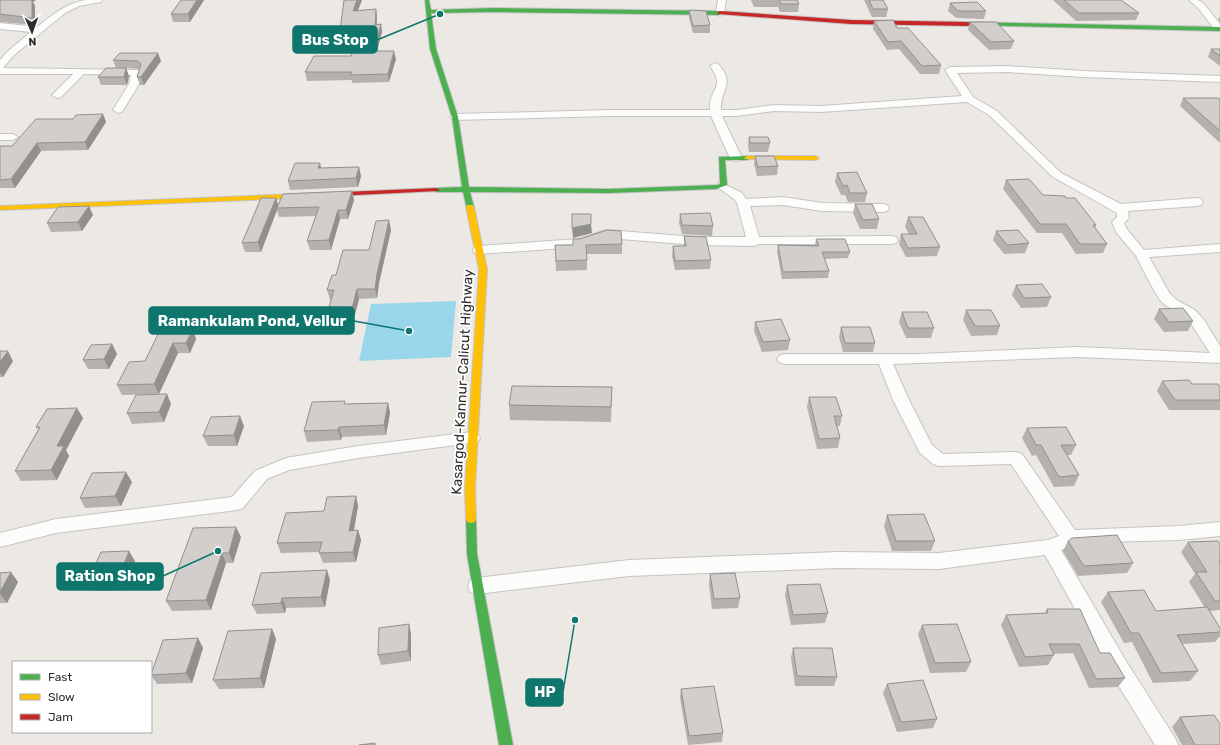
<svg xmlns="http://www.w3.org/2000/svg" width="1220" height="745" font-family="Rubik,sans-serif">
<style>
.water{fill:#99d6ec}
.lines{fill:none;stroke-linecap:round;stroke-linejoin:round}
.street-casing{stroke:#c5c4c5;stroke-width:2}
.fast-casing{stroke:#c5c4c5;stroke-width:2}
.slow-casing{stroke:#c5c4c5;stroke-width:2}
.jam-casing{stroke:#c5c4c5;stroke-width:2}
.street{fill:#fcfcfb;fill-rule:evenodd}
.fast{fill:#4caf50;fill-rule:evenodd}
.slow{fill:#ffc107;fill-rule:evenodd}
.jam{fill:#c62828;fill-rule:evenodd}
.wall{fill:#b4b1af}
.shaded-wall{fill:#92908e}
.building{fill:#d1cecb;stroke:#92908e}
.labels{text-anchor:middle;stroke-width:3.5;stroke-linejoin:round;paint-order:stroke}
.street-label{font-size:14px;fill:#2e2e2e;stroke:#fff}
.leader{fill:none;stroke:#0f766e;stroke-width:1.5}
.callout-dot{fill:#0f766e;stroke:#fff;stroke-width:1.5}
.callout{fill:#0f766e;stroke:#0f766e;stroke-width:1.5}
.callout-label{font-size:15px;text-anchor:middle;font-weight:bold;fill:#fff}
</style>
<rect width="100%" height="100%" fill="#ece8e4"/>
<path class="water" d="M456 301 451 357 359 361 371 304Z"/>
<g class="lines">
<g class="street-casing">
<path id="street" d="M85 0H102L101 2 79 6 65 13 13 56 3 68 140 70 142 72 139 84 122 112 118 113 113 110 129 84 131 75 84 74 61 97 57 98 52 95 73 74H0V60L7 52 31 32 0 29V23L37 27C52 15 65 4 85 0Z
M718 0H726L724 13 720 16 716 13Z
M1189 0H1198L1204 4 1220 24V31H1216L1198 8Z
M715 63C719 64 720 66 722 69 734 84 719 94 721 110H737L774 105 821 106 962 96 945 70 950 67 1008 66 1083 71 1220 76V82L1083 77 1008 72 957 73 973 97 997 111 1061 173 1121 204 1197 198 1201 199 1203 202 1201 205 1197 206 1128 211 1129 218 1124 223 1126 228 1144 250 1220 244V252L1149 257 1170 294 1178 301 1195 310 1204 320 1220 346V363L1078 357 893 364 909 400 932 445 943 454 1016 452 1022 454 1075 530 1179 526 1220 522V536L1179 540 1068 543 1065 548 1061 550 1126 661 1175 738 1178 745H1155L1112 675 1045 555 939 569 838 568 629 576 477 594 470 592 468 586 470 580 477 578 629 560 838 552 939 553 1048 540 1059 536 1011 464 939 466 933 464 920 453 893 400 879 364H784L779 362 777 359 779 356 784 354H919L1078 347 1210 353 1188 319 1165 305 1160 300 1151 285 1136 256 1116 232 1112 222 1117 217V213L1053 177 989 115 967 102 821 112 774 111 737 116H722L742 158 736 161 730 158 711 116H610L455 120 450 117 455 114 610 110H710C708 88 727 89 710 66Z
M0 134H13L18 137 13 140H0Z
M722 183 742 193 746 199 783 197 822 203 883 204 887 205 889 208 887 211 883 212 822 211 783 205 750 206 759 237 892 236 896 237 898 240 896 243 892 244H759L754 246 697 245 607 238 580 247 479 254 474 253 473 250 474 247 479 246 578 239 606 230 697 237H746L737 203 734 199 716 186 718 184Z
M472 432 478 434 480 438 478 442 358 458 289 470 267 479 243 508 237 510 56 533 0 547V533L56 519 232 497 255 471 286 458 358 446Z"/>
</g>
<g class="fast-casing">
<path id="fast" d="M425 0H429L431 10 494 8 720 11 723 13 720 15 494 12 431 13 436 49 458 117 469 187 609 189 716 185 720 184 719 157 747 156 750 158 747 160H725L727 185 716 189 609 193 470 192 474 207 473 209H467L463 192H436L432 190 436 188 462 187 452 117 430 49Z
M968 22 1220 27V31L966 25V23Z
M471 515 475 516 476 519 477 554 513 745H499L467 554 466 519 467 516Z"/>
</g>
<g class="slow-casing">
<path id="slow" d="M747 156H816L819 158 816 160 745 159 744 158Z
M297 194 301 196 300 198 0 210V206Z
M467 205H473L474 207 487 269 475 487 476 519 475 522 471 523 467 522 466 519 465 487 479 269 466 207Z"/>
</g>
<g class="jam-casing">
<path id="jam" d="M720 11 851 20 968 22 971 24 968 26 851 24 718 14 717 13Z
M436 188 440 190 438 191 297 198 293 196 297 194Z"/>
</g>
<use href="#street" class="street"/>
<use href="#fast" class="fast"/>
<use href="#slow" class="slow"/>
<use href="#jam" class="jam"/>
</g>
<path class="wall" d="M0 0H36L33 2 35 6V25L0 22Z
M181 0H204L190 22H173L171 14Z
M344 0H362L358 11 376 9 377 17V24H381L382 32 377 51 396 59 389 82 352 83V80L307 81 305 72 351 56 357 38 342 37 340 30Z
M751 0H797L799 4 798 12H780L778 7H754Z
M864 0H883L888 9 886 17H872Z
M1053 0H1121L1139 13 1136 20 1076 21Z
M950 3 986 11 984 19 956 18 948 11Z
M689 10 710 25V33H693L689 18Z
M1220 16V22L1218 20Z
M874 21 897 28 941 65 939 74H920L899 49 887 50 873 29Z
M970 22 1014 41 1011 49 989 50 968 30Z
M1211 49H1220V66L1208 57Z
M113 60 161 61 144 85H140L137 77 139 69 126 68 129 76 127 85H101L98 77 116 68Z
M1183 98 1220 99V143L1180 106Z
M103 114 106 122 88 150 41 151 15 188H0V146H12L73 119Z
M749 137 770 143 768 152H749L748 146Z
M755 156 778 166 777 175 757 176 754 164Z
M837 173 867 193 865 202H848L845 195H841L835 182Z
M361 176 358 187 290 190 288 181Z
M1006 180 1043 195 1066 198 1096 225 1095 227 1107 244 1103 253 1076 254 1062 233H1037L1003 189Z
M352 191 354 200 348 219H340L331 250H310L307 241 316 216 279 217 277 210 261 252H245L242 243 278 205Z
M855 204 879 219 877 229H860L853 213Z
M680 214 713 226 712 236 682 234 679 223Z
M93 215 82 231 51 232 47 223Z
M908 217 940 247 937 256 906 257 899 244 901 234H909L905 227Z
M391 230 379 283 377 298 359 299 352 326 328 327 326 317 331 300H330L327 290 336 275 369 250Z
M996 231 1029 243 1025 253 1004 254 993 240Z
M684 236 711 260 710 269 675 270 672 256 673 246H684Z
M816 239 850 252 848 258 824 259 829 271 828 278 782 279 777 252 778 245H815Z
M622 244V254H587V270L556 271 555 245Z
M1016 285 1051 297 1047 307 1021 308 1012 295Z
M1159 309 1193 321 1188 331 1164 332 1154 319Z
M966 310 1000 326 997 335 971 336 963 320Z
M902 312 934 328 931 338H906L899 322Z
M755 322 790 340 788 350 762 352 754 331Z
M841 327 875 343 873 352H843L839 337Z
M193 329 196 339 190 353H178L159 394 122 395 117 385 145 361Z
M112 344 117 354 109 369H88L83 360Z
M0 351 13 361 3 377H0Z
M1162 381 1192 384 1220 387V410H1169L1157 391Z
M612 387 611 422 510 420 509 405Z
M809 397 842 416 840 426H837L840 438 838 448 817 449 807 407Z
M388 403 390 413 386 435 342 437 341 440 307 442 304 431 346 404Z
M171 404 164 422 132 424 127 413Z
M83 418 66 450 69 456 57 480 21 481 15 471 38 430 36 427Z
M244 426 237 446H208L203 436Z
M1027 428 1076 445 1071 455H1067L1079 475 1074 486 1054 487 1036 455 1032 456 1022 438Z
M132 482 121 506 85 508 80 498Z
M356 496 358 506 354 530H358L361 540 356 562 323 563 319 553V552L281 553 277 543 324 511Z
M887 515 935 541 931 551H892L884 526Z
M241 537 233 563H226L211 610 172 611 166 601Z
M1068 541 1133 563 1127 573 1078 576 1063 551Z
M1188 542 1220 543V610L1210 611 1220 628V636L1215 642 1182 644 1198 671 1190 681 1153 683 1132 642 1124 643 1101 602 1108 592 1156 611 1205 608 1189 582 1195 574 1181 552Z
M135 561 124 590 95 591 88 581Z
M0 573 18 582 7 603H0Z
M710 574 740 598 738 608 712 609 709 584Z
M330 580 325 607 286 608 285 613 257 614 252 605Z
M787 585 828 613 825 623 791 625 785 595Z
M1047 609 1100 653 1125 678 1118 687 1089 688 1073 653 1053 654 1054 655 1048 665 1019 667 1001 625 1006 615 1045 613Z
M409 624 411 634V661L381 665 378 655Z
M922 625 971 662 966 672 930 673 918 634Z
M272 629 276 639 264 688 219 689 213 680Z
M198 638 203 648 192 683 157 684 151 675V674Z
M793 648 837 677 834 686H795L791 658Z
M887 684 937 719 933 728 897 732 883 693Z
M681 689 723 733 722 742 688 745 680 698Z
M1180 717 1220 745H1182L1172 727Z"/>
<path class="shaded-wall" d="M27 0H36L33 2 35 6V25L32 18Z
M197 0H204L190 22 188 14Z
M357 0H362L354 19 353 11Z
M376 9 377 17 376 32 375 25Z
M381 24 382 32 375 59 374 51Z
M394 51 396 59 389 82 388 74Z
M158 53 161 61 144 85 141 77Z
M126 68 129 76 127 85 124 77Z
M103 114 106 122 88 150 85 142Z
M37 143 41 151 15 188 11 179Z
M320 163 322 172 318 168Z
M359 167 361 176 358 187 356 178Z
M352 191 354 200 348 219 346 210Z
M276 198 279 207 277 208V210L261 252 258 242Z
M89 206 93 215 82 231 78 222Z
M338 210 340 219 331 250 329 240Z
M389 220 391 230 379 283 377 298 375 289 377 274Z
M591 224 592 233 573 238 572 228Z
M357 289 359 299 352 326 350 316Z
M193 329 196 339 190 353 186 343Z
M173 343 178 353 159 394 154 384Z
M112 344 117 354 109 369 104 359Z
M8 351 13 361 3 377 0 372V362Z
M167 394 171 404 164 422 159 412Z
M388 403 390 413 386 435 384 425Z
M77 408 83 418 66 450 69 456 57 480 51 470 57 446Z
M240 416 244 426 237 446 234 435Z
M339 427 342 437 341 440 338 430Z
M126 472 132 482 121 506 115 496Z
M356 496 358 506 352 541 349 531Z
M236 527 241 537 233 563 229 553Z
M358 530 361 540 356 562 353 552Z
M129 551 135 561 124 590 118 580Z
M222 553 226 563 211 610 206 600Z
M327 570 330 580 325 607 321 597Z
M11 572 18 582 7 603 0 594V592Z
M282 598 286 608 285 613 281 603Z
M409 624 411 634V661L408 651Z
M272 629 276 639 264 688 260 678Z
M198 638 203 648 192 683 186 673Z"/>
<path class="building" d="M0 0H32V18L0 14Z
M181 0H197L188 14H171Z
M344 0H357L353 11 376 9 375 25 381 24 374 51H394L388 74 350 75 352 72H305L314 56H351L359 30H340Z
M779 0H797L799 4H781Z
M869 0H883L888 9H873Z
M1064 0H1121L1139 13H1079Z
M977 2 986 11H958L950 3Z
M689 10 706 11 710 25 693 26Z
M893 20 897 28H908L941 65 922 66 901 41 888 42 874 21Z
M970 22H996L1014 41 991 42Z
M1211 49H1220V56Z
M120 53H158L141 77H137L141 64 138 61 113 60Z
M106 68H126L124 77H98Z
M1183 98H1218L1220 99V131Z
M103 114 85 142 37 143 11 179 0 180V146H12L36 119H73L76 115Z
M749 137H768L770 143H750Z
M755 156H774L778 166 758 167Z
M295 163H320L318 168 359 167 356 178 288 181Z
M857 172 867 193H850L847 185 843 186 837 173Z
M1029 179 1043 195 1065 196 1066 198H1075L1096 225H1093L1107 244H1080L1066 224H1040L1006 180Z
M352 191 346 210H338L329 240 307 241 319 207 277 208 283 194Z
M261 198H276L258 242 242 243Z
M855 204H872L879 219 863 220Z
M89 206 78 222 47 223 58 207Z
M710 213 713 226 682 225 680 214Z
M572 214H591V224L572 228Z
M908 217H923L940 247 908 248 901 234H917Z
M389 220 377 274 375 289H357L350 316 326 317 334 290H327L332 275H336L343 250H369L376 221Z
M607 230 621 231 622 244 586 245 587 260 556 261 555 245H573V239H580Z
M1018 230 1029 243 1007 245 996 231Z
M684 236 706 237 711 260 675 261 673 246H686Z
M816 239H845L850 252H822L829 271 783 272 778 245 819 246Z
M1042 284 1051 297 1024 298 1016 285Z
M1183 308 1193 321 1169 322 1159 309Z
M966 310H991L1000 326H975Z
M902 312H927L934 328H908Z
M781 319 790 340 763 342 755 322Z
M841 327H870L875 343H845Z
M193 329 186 343H173L154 384 117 385 129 362 145 361 160 330Z
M112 344 104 359 83 360 91 345Z
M0 351H8L0 362Z
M1189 380 1192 384H1218L1220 387V400H1175L1162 381Z
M512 386 612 387 611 407 509 405Z
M167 394 159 412 127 413 136 395Z
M809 397H836L842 416H834L840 438 819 439Z
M345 401 344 404 388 403 384 425 339 427 338 430 304 431 312 402Z
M77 408 57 446H64L51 470 15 471 40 427H36L47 409Z
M240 416 234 435 203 436 211 417Z
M1066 427 1076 445H1061L1079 475 1059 477 1041 445H1036L1027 428Z
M126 472 115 496 80 498 92 473Z
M356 496 349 531 358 530 353 552 319 553 322 542 277 543 286 513 324 511 327 497Z
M924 514 935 541H896L887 515Z
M236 527 229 553H222L206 600 166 601 193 528Z
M1117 535 1133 563 1084 566 1068 541 1072 538Z
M1218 541 1220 543V560H1219L1220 562V601H1215L1196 572H1207L1188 542Z
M129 551 118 580 88 581 101 552Z
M327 570 321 597 282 598 281 603 252 605 261 573Z
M11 572 0 592V573Z
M735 573 740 598 714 599 710 574Z
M820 584 828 613 793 615 787 585Z
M1144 590 1156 611 1207 607 1220 628V632L1177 635 1198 671 1161 673 1139 633H1131L1108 592Z
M1047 609H1080L1100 653H1110L1125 678 1096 679 1079 644H1049L1054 655 1025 657 1006 615 1048 613Z
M409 624 408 651 378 655 379 628Z
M957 624 971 662 935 663 922 625Z
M272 629 260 678 213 680 228 631Z
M198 638 186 673 151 675 163 640Z
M793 648H832L837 677 797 676Z
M923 680 937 719 901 722 887 684Z
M714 686 723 733 689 736 681 689Z
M1214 715 1220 724V745H1195L1180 717Z
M375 743V745H359Z"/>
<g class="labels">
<g class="street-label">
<text transform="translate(462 382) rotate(-87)" y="5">Kasargod-Kannur-Calicut Highway</text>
</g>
</g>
<path class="leader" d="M440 14L377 40M409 331L354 321M218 551L163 576M575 620L563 692"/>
<g class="callout-dot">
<circle cx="440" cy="14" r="4"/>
<circle cx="409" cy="331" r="4"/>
<circle cx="218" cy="551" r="4"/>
<circle cx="575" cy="620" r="4"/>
</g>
<g class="callout">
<rect x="293" y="26" width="84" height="27" rx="4"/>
<rect x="149" y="307" width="205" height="27" rx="4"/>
<rect x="57" y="563" width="106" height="27" rx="4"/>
<rect x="526" y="679" width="37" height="27" rx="4"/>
</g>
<g class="callout-label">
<text x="335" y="45">Bus Stop</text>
<text x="252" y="326">Ramankulam Pond, Vellur</text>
<text x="110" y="581">Ration Shop</text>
<text x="545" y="697">HP</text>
</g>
<rect x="12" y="661" width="140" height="72" fill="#ffffff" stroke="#ababab"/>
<rect x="20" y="674" width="20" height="6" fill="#4caf50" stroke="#ababab"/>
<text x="48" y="681" font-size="12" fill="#2e2e2e">Fast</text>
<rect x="20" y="694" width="20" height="6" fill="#ffc107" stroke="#ababab"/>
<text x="48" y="701" font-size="12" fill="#2e2e2e">Slow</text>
<rect x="20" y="714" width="20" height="6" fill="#c62828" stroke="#ababab"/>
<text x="48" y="721" font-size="12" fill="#2e2e2e">Jam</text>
<g transform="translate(32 32) rotate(178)" stroke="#ffffff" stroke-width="3" paint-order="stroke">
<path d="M0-3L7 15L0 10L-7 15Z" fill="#2e2e2e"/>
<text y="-6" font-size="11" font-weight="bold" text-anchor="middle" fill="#2e2e2e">N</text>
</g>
</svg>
